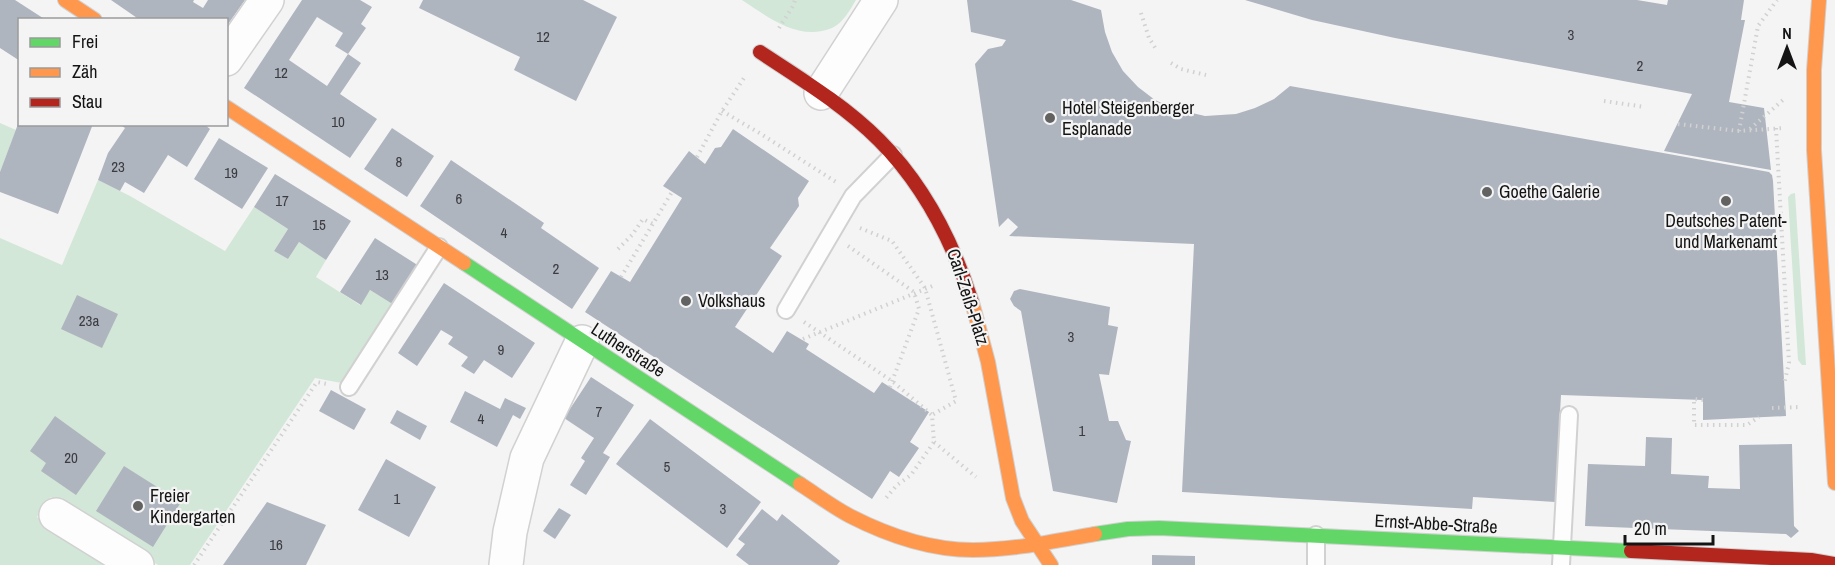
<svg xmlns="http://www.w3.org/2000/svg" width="1835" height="565" font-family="'Archivo Narrow',sans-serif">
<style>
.green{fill:#d2e7d7}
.building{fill:#afb5bf}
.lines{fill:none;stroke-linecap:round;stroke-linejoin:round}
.lane-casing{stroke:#d1d1d2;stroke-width:20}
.street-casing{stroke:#d1d1d2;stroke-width:36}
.fast-casing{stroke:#d1d1d2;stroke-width:16}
.slow-casing{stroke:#d1d1d2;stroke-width:16}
.jam-casing{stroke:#d1d1d2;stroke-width:16}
.path{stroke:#d1d1d1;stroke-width:4;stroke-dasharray:1.5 4.5;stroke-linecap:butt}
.lane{stroke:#fdfdfe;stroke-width:16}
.street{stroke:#fdfdfe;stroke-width:33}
.fast{stroke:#63d668;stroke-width:14}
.slow{stroke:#ff974d;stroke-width:14}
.jam{stroke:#b3261e;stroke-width:14}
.poi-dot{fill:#626263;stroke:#f4f4f5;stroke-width:2}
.labels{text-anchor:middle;stroke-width:4.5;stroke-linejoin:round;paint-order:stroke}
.number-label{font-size:15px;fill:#3b3c40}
.poi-label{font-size:18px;fill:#141415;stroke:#f4f4f5;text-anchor:start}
.street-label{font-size:18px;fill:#141415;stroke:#f4f4f5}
</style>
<rect width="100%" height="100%" fill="#f4f4f5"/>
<path class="green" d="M742 0H856C850 10 843 23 832 28 799 42 768 17 742 0Z
M0 123 16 130 0 172Z
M98 180 130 196 225 251 254 207 288 229 274 251 288 259 299 242 326 260 316 277 360 305 370 290 394 305 347 384 315 378 190 565H158L51 497 37 517 115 565H0V238L62 265Z
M1795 193 1806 365H1802L1798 360 1788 197 1791 194Z"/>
<path class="building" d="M0 0H15L46 20H20V61L0 48Z
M111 0H194L193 2 203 8 208 0H245L226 27V20H140Z
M302 0H360L372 7 361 24 366 28 348 54 335 46 343 33 317 17 289 60 327 86 348 54 361 63 340 94 377 119 350 158 244 88Z
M423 0H583L617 17 576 101 514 70 520 57 419 8Z
M967 0H1071L1101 10 1105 32 1112 52 1123 71 1138 87 1155 100 1175 109 1205 116 1236 114 1255 108 1274 99 1290 86 1769 172 1772 175 1773 181 1786 416 1703 420V400L1561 395 1555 502 1473 497 1472 509 1182 492 1194 244 1009 236 1018 227 1008 218 999 227 975 64 988 49 1002 46 1006 40 971 32Z
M1245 0H1637L1667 5 1668 0H1744L1741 20H1745L1729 102 1764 108 1771 170 1664 151 1692 94 1395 38 1312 20Z
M18 124H93L58 214 0 192V172Z
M119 124H204L210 129 187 167 168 155 144 193 125 182 120 191 98 180 108 153 125 128Z
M392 128 434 156 407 197 364 169Z
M733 129 809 181 798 198 799 206 770 248 782 256 735 327 773 353 787 331 809 344 806 349 874 393 882 382 929 412 910 442 919 448 899 477 890 471 872 499 585 312 611 271 630 282 682 198 663 186 689 151 705 164 715 148 721 147Z
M219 138 268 168 242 209 194 179Z
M451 160 544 223 541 228 599 268 572 309 420 206Z
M275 174 351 221 326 260 299 242 288 259 274 251 288 229 254 207Z
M375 238 419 266 394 305 370 290 361 305 340 292Z
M444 283 535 343 512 378 484 360 474 374 461 366 468 357 448 344 453 337 441 330 417 366 398 353Z
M1020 289 1110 307 1108 325 1118 327 1109 375 1099 374 1109 421H1118L1126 440 1131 441 1117 503 1053 491 1021 311 1014 306 1010 299 1014 291Z
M77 295 118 314 102 348 61 329Z
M591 377 634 405 603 453 610 457 586 495 570 485 585 461 581 458 594 438 564 418Z
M331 390 366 409 354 430 319 411Z
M465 391 500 409 505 398 526 408 520 419 513 415 497 447 450 422Z
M397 410 427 426 420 440 390 423Z
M55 416 106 453 76 495 41 471 46 463 30 451Z
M650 419 761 502 727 548 616 464Z
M1646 437 1672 438 1671 474 1709 476 1708 488 1740 489 1739 445 1792 444 1794 526 1799 531 1791 538 1786 534 1585 526 1588 464 1645 466Z
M386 459 436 487 409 537 358 510Z
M124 466 181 502 153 547 96 511Z
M267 502 326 525 306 565H223Z
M559 508 571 515 555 539 543 531Z
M762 509 777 521 782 514 840 561 837 565H749L736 555 745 544 738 539Z
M1152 555 1195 556V565H1152Z"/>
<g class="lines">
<g class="lane-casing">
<path id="lane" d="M786 310 853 196 893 155
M349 387 439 247
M1316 565V535
M1561 565 1569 415"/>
</g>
<g class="street-casing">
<path id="street" d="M226 59 267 0
M821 93 881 0
M56 515 137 565
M506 565 510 532 527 458 582 342"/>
</g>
<g class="fast-casing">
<path id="fast" d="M464 263 800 484
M1095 534 1128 529 1159 528 1631 551"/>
</g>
<g class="slow-casing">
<path id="slow" d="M65 0 95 20
M1819 0 1814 70V150L1835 483
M226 107 464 263
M972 302 988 362 1013 498 1022 521 1051 565
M800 484C817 495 833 507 850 516 887 535 931 550 973 550 1014 550 1055 541 1095 534"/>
</g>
<g class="jam-casing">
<path id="jam" d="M760 52C801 79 844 105 879 140 924 185 953 242 972 302
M1631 551 1811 560 1835 564"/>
</g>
<path class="path" d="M1141 13 1149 38 1156 49
M779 28 793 6 795 0
M1171 63 1181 69 1206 75
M1604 101 1645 107
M722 111 761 134 836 182
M1678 124 1739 131 1785 128
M1776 128 1789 363 1784 384
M1750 129 1783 100
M1739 131 1758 26 1777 0
M697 157 722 111 744 78
M860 228 892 241 925 288 956 401 932 415
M848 246 914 292 919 309 890 387
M618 249 632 235 643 219 653 224
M621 277 672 192
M804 322 892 381 932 415 934 442 911 475 897 485 886 498
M803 339 935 285
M1703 400 1694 399V425H1747L1759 417
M1772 408 1801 407
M934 442 976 477
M194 565 317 382 327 384"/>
<use href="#lane" class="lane"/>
<use href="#street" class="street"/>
<use href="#fast" class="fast"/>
<use href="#slow" class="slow"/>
<use href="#jam" class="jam"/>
</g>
<g class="poi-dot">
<circle cx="1050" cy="118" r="6"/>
<circle cx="1487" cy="192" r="6"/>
<circle cx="1726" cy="201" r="6"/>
<circle cx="686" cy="301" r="6"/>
<circle cx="138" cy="506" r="6"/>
</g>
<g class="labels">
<g class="number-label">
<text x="1571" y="40">3</text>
<text x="543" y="42">12</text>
<text x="1640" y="71">2</text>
<text x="281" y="78">12</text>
<text x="338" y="127">10</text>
<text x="399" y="167">8</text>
<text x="118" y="172">23</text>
<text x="231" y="178">19</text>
<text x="459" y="204">6</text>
<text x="282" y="206">17</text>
<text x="319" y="230">15</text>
<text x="504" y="238">4</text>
<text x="556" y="274">2</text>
<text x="382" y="280">13</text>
<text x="89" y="326">23a</text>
<text x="1071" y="342">3</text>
<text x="501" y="355">9</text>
<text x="599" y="417">7</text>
<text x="481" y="424">4</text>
<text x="1082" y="436">1</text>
<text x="71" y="463">20</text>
<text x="667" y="472">5</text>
<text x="397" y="504">1</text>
<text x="723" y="514">3</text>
<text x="276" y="550">16</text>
</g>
<g class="poi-label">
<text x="1062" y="114">Hotel Steigenberger<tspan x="1062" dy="21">Esplanade</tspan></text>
<text x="1499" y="198">Goethe Galerie</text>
<text x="1726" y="227" text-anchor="middle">Deutsches Patent-<tspan x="1726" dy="21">und Markenamt</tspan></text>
<text x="698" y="307">Volkshaus</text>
<text x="150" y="502">Freier<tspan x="150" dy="21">Kindergarten</tspan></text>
</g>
<g class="street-label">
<text transform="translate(968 297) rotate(72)" y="6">Carl-Zeiß-Platz</text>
<text transform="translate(628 350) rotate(33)" y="6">Lutherstraße</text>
<text transform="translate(1436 524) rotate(3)" y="6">Ernst-Abbe-Straße</text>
</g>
</g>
<rect x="18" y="18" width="210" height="108" fill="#f4f4f5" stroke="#9a9a9b" stroke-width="1.5"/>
<rect x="30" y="38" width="30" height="9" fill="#63d668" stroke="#9a9a9b" stroke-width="1.5"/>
<text x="72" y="48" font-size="18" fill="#141415">Frei</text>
<rect x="30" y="68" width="30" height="9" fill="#ff974d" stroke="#9a9a9b" stroke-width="1.5"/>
<text x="72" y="78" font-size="18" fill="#141415">Zäh</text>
<rect x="30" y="98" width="30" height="9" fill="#b3261e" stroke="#9a9a9b" stroke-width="1.5"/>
<text x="72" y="108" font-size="18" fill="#141415">Stau</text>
<g transform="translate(1787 48)" stroke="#f4f4f5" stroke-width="4.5" paint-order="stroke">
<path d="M0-4.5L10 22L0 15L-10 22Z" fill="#141415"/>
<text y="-9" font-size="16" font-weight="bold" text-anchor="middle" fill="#141415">N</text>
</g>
<path d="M1625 535v9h88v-9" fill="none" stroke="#141415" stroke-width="3"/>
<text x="1634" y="535" font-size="18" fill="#141415" stroke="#f4f4f5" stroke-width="4.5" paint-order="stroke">20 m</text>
</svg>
